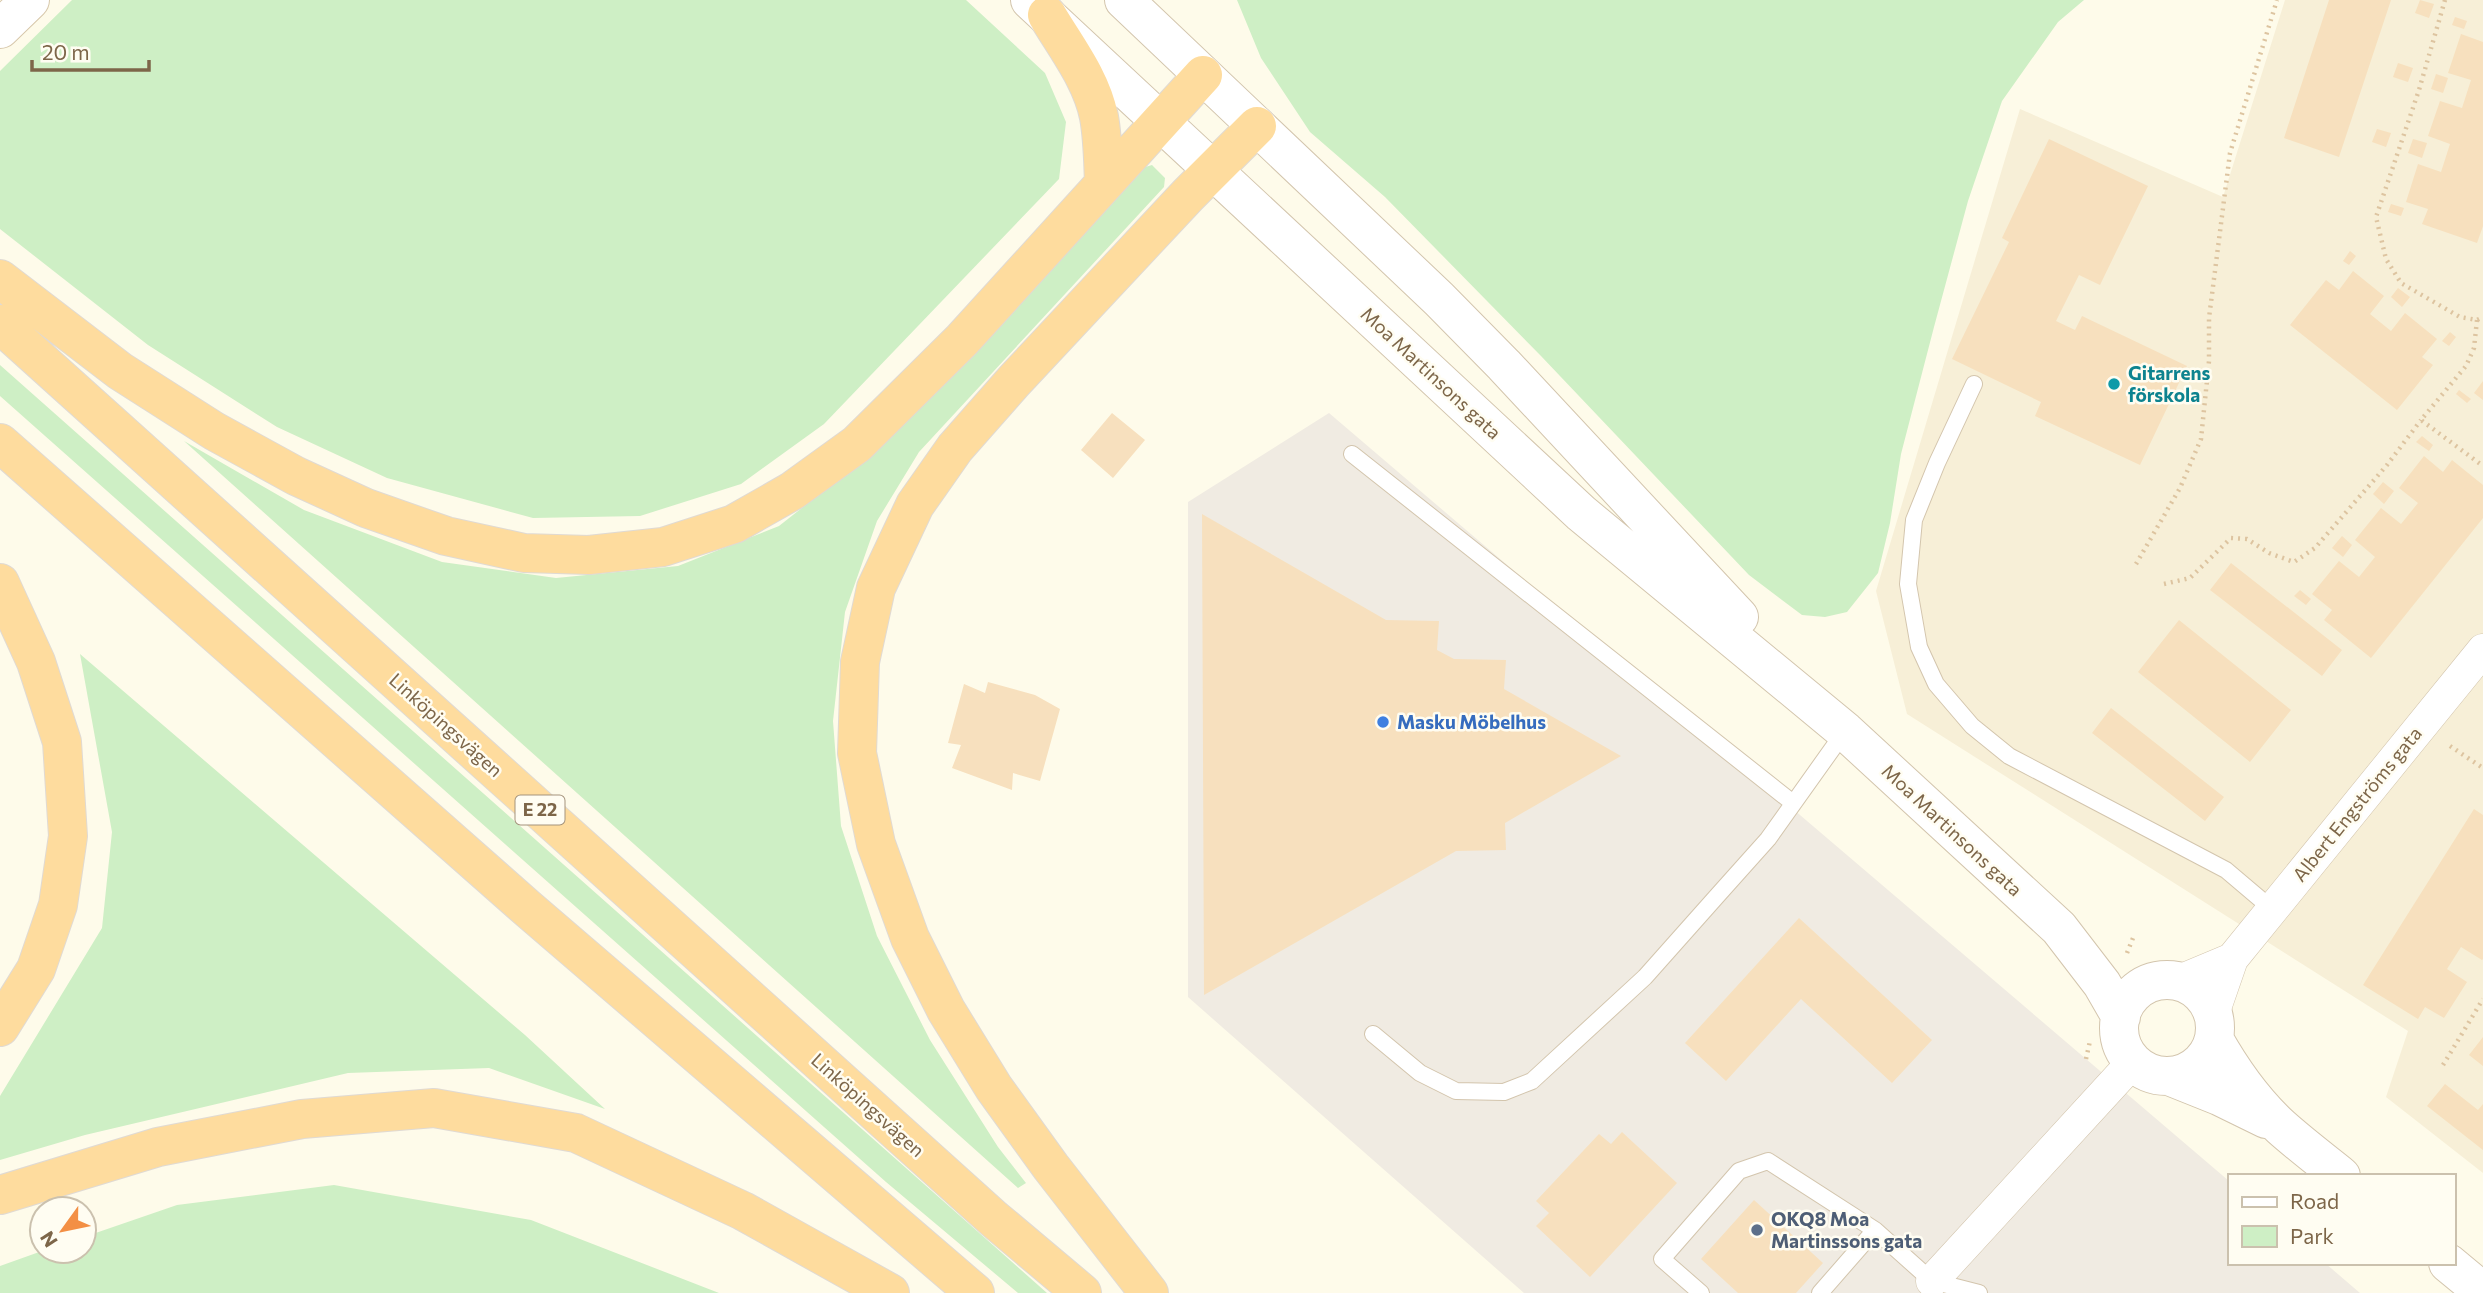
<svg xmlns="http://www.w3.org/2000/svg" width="2483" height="1293" font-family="Commissioner,sans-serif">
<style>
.residential{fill:#f7efd7}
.industrial{fill:#f0ebe2}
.green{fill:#ceefc5}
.building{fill:#f7e0be}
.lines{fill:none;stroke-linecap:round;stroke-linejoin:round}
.service-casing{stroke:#d3c5ad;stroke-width:18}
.minor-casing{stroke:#d3c5ad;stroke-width:33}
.tertiary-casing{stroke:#d3c5ad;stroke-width:40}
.secondary-casing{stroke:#d7c7aa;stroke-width:40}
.trunk-casing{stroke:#e0dad3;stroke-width:40}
.path{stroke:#ddc4a0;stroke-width:4.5;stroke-dasharray:2 5;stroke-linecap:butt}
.service{stroke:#fff;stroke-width:16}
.minor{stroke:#fff;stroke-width:32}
.tertiary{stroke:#fff;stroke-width:38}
.secondary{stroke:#fff;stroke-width:38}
.trunk{stroke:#fedc9e;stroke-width:38}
.culture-dot{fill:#0f9aa8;stroke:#fffdf2;stroke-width:2.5}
.shop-dot{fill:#3f7fe0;stroke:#fffdf2;stroke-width:2.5}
.service-dot{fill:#5c6f8a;stroke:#fffdf2;stroke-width:2.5}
.labels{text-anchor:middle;stroke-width:5;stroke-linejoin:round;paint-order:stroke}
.shield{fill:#fffdf2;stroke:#a4937c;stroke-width:2}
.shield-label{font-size:18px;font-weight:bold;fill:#7d6649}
.street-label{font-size:19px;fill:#7d6649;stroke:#fffdf2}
.culture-label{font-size:19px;font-weight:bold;fill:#0d838f;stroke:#fffdf2;text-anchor:start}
.shop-label{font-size:19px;font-weight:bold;fill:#366cbe;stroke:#fffdf2;text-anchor:start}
.service-label{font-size:19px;font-weight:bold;fill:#4e5e75;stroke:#fffdf2;text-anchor:start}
</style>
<rect width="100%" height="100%" fill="#fefbea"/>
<path class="residential" d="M2285 0H2483V1173L2386 1097 2408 1031 1907 714 1876 591 2020 109 2223 197Z"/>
<path class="industrial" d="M1329 413 2229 1181V1263H2325L2360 1293H1524L1188 997V502Z"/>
<path class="green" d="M72 0H966L1045 73 1066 122 1059 179 824 424 741 484 640 516 533 518 387 478 277 427 148 345 0 229V71Z
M1237 0H2084L2058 22 2002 101 1968 201 1934 327 1901 454 1890 523 1878 573 1847 612 1825 617 1802 615 1749 575 1541 356 1385 197 1310 132 1261 58Z
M1152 165 1165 178 1164 187 919 452 877 521 845 612 833 721 841 826 877 936 930 1040 998 1147 1026 1183 1018 1188 184 441 304 510 442 562 556 578 678 566 779 526 873 452 1142 168Z
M0 365 1047 1293H1018L886 1182 0 396Z
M80 654 525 1035 605 1109 489 1068 348 1073 85 1135 0 1160V1096L102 928 112 832Z
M334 1185 531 1220 719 1293H0V1266L42 1251H84V1237L177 1205Z"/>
<path class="building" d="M2329 0H2391L2339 157 2284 138Z
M2420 0 2434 4 2429 18 2415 13Z
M2455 17 2467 21 2464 29 2452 25Z
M2461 34 2483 42V226L2477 243 2422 224 2428 209 2406 202 2418 164 2441 172 2450 144 2428 136 2440 101 2462 108 2471 80 2448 73Z
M2398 63 2413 68 2408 82 2393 77Z
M2436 74 2448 78 2443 93 2431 89Z
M2377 129 2391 133 2386 147 2372 142Z
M2049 139 2148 186 2100 285 2079 275 2056 321 2075 330 2082 316 2187 366 2140 465 2035 416 2041 402 1952 359 2009 242 2002 238Z
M2413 139 2427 143 2422 158 2408 153Z
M2391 204 2404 208 2401 216 2388 212Z
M2350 251 2356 256 2349 265 2343 261Z
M2353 271 2384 296 2370 314 2391 331 2405 313 2437 339 2422 357 2433 365 2397 410 2290 325 2326 280 2339 290Z
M2398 288 2410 297 2402 307 2391 297Z
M2450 332 2456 337 2449 346 2442 341Z
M2483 381V400L2474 393Z
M2459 390 2471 399 2467 403 2456 394Z
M1112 413 1145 440 1113 478 1081 450Z
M2422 436 2433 445 2429 451 2416 442Z
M2424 456 2443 472 2452 460 2483 485V518L2371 658 2324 620 2332 610 2312 594 2339 561 2359 577 2375 557 2355 540 2381 508 2401 524 2418 503 2399 488Z
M2383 482 2394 491 2384 504 2373 494Z
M1202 514 1386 620 1439 621 1437 650 1454 659 1506 660 1504 689 1621 756 1505 823 1506 850 1456 851 1204 995Z
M2342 536 2352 545 2343 557 2332 548Z
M2231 563 2342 650 2322 676 2210 590Z
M2300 590 2311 599 2306 605 2294 596Z
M2179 620 2291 710 2250 762 2138 672Z
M988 682 1035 695 1060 709 1040 781 1013 773 1012 790 952 768 961 745 948 743 964 684 985 693Z
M2111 708 2224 797 2205 821 2092 733Z
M2474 809 2483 815V959L2482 960 2461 947 2447 969 2467 982 2444 1018 2425 1007 2418 1019 2363 985Z
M1799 918 1932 1040 1892 1083 1801 999 1726 1081 1685 1043Z
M2483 1037V1066L2469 1055Z
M2445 1084 2478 1110 2483 1104V1150L2427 1106Z
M1622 1132 1677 1183 1590 1277 1536 1226 1549 1213 1536 1201 1599 1134 1611 1144Z
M1754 1200 1823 1263 1796 1293H1738L1701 1259Z"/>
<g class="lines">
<g class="service-casing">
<path id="service" d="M1974 384 1937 463 1914 520 1908 584 1919 647 1936 684 1972 726 2009 756 2226 870 2272 909
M1352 454 1793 803
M1373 1034 1420 1073 1456 1091 1504 1092 1532 1081 1645 977 1717 896 1768 839 1845 731
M1701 1293 1662 1259 1739 1171 1768 1161 1875 1230 1932 1281 1979 1293
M1820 1293 1875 1230"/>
</g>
<g class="minor-casing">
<path id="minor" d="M2177 982 2232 959
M2213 1014 2232 959 2483 650
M1932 1281 2133 1062"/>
</g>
<g class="tertiary-casing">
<path id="tertiary" d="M1030 0 1581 513 1845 731 2059 928 2102 984 2121 1017
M1124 0 1439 299 1504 365 1739 617
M2119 1028a48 48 0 1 1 96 0a48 48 0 1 1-96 0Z
M2214 1039C2232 1071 2254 1102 2281 1127 2300 1144 2321 1160 2341 1176
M2169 1076 2219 1096 2266 1119
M2448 1263 2483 1292"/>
</g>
<g class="secondary-casing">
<path id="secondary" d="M0 29 30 0"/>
</g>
<g class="trunk-casing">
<path id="trunk" d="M1047 15C1066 47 1092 80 1099 117 1103 139 1103 161 1104 183
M0 279 120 371 214 431 296 476 366 508 446 536 524 553 589 555 663 547 734 524 792 491 857 444 962 340 1203 75
M0 324 994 1219 1082 1293
M0 443 527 908 975 1293
M0 583 36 662 62 742 68 836 58 905 36 969 0 1027
M0 1195 158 1147 302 1119 434 1108 576 1133 743 1211 890 1293
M1149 1293 1051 1167 994 1088 946 1010 910 938 876 844 857 753 860 662 876 588 915 505 955 448 1014 381 1188 195 1257 126"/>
</g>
<path class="path" d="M2445 0 2419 90 2376 217 2386 259 2401 283 2460 317 2477 320 2483 317
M2477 320 2474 348 2466 366 2421 420 2483 466
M2136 564 2180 488 2201 439 2209 361V318L2230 153 2277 0
M2164 584 2190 578 2231 538 2247 539 2269 553 2294 562 2315 548 2387 465 2421 420
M2450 746 2483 768
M2127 953 2133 938
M2086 1059 2090 1041
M2443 1065 2483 999"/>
<use href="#service" class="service"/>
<use href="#minor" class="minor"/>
<use href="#tertiary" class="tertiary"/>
<use href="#secondary" class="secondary"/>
<use href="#trunk" class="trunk"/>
</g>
<circle class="culture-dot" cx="2114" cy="384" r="7"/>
<circle class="shop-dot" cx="1383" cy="722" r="7"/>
<circle class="service-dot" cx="1757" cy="1230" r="7"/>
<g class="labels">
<rect class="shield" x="515.5" y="795.5" width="49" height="29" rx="5"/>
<g class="shield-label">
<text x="540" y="816">E 22</text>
</g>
<g class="street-label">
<text transform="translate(1431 373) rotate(43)" y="7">Moa Martinsons gata</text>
<text transform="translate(446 725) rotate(42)" y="7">Linköpingsvägen</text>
<text transform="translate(2357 804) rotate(-51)" y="7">Albert Engströms gata</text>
<text transform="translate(1952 830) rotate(43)" y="7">Moa Martinsons gata</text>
<text transform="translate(868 1105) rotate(42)" y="7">Linköpingsvägen</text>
</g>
<g class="culture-label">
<text x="2128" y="380">Gitarrens<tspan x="2128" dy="22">förskola</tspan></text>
</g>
<g class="shop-label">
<text x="1397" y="729">Masku Möbelhus</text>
</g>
<g class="service-label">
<text x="1771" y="1226">OKQ8 Moa<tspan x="1771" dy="22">Martinssons gata</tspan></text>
</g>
</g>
<rect x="2228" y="1174" width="228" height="91" fill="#fffdf2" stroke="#cbc1ae" stroke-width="2"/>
<rect x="2242" y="1197" width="35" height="10" fill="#ffffff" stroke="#cbc1ae" stroke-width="2"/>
<text x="2290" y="1209" font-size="21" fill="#7d6649">Road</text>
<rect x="2242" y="1226" width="35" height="21" fill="#ceefc5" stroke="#cbc1ae" stroke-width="2"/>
<text x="2290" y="1244" font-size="21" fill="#7d6649">Park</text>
<g transform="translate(63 1230) rotate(237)"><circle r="33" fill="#fffdf2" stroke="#cbc1ae" stroke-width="2"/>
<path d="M0-5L12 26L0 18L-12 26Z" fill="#f38f44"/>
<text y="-10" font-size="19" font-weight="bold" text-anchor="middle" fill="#7d6649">N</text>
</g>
<path d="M32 60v10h117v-10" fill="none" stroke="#7d6649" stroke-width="3.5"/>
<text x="42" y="60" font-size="21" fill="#7d6649" stroke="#fffdf2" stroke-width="5" paint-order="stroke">20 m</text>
</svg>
